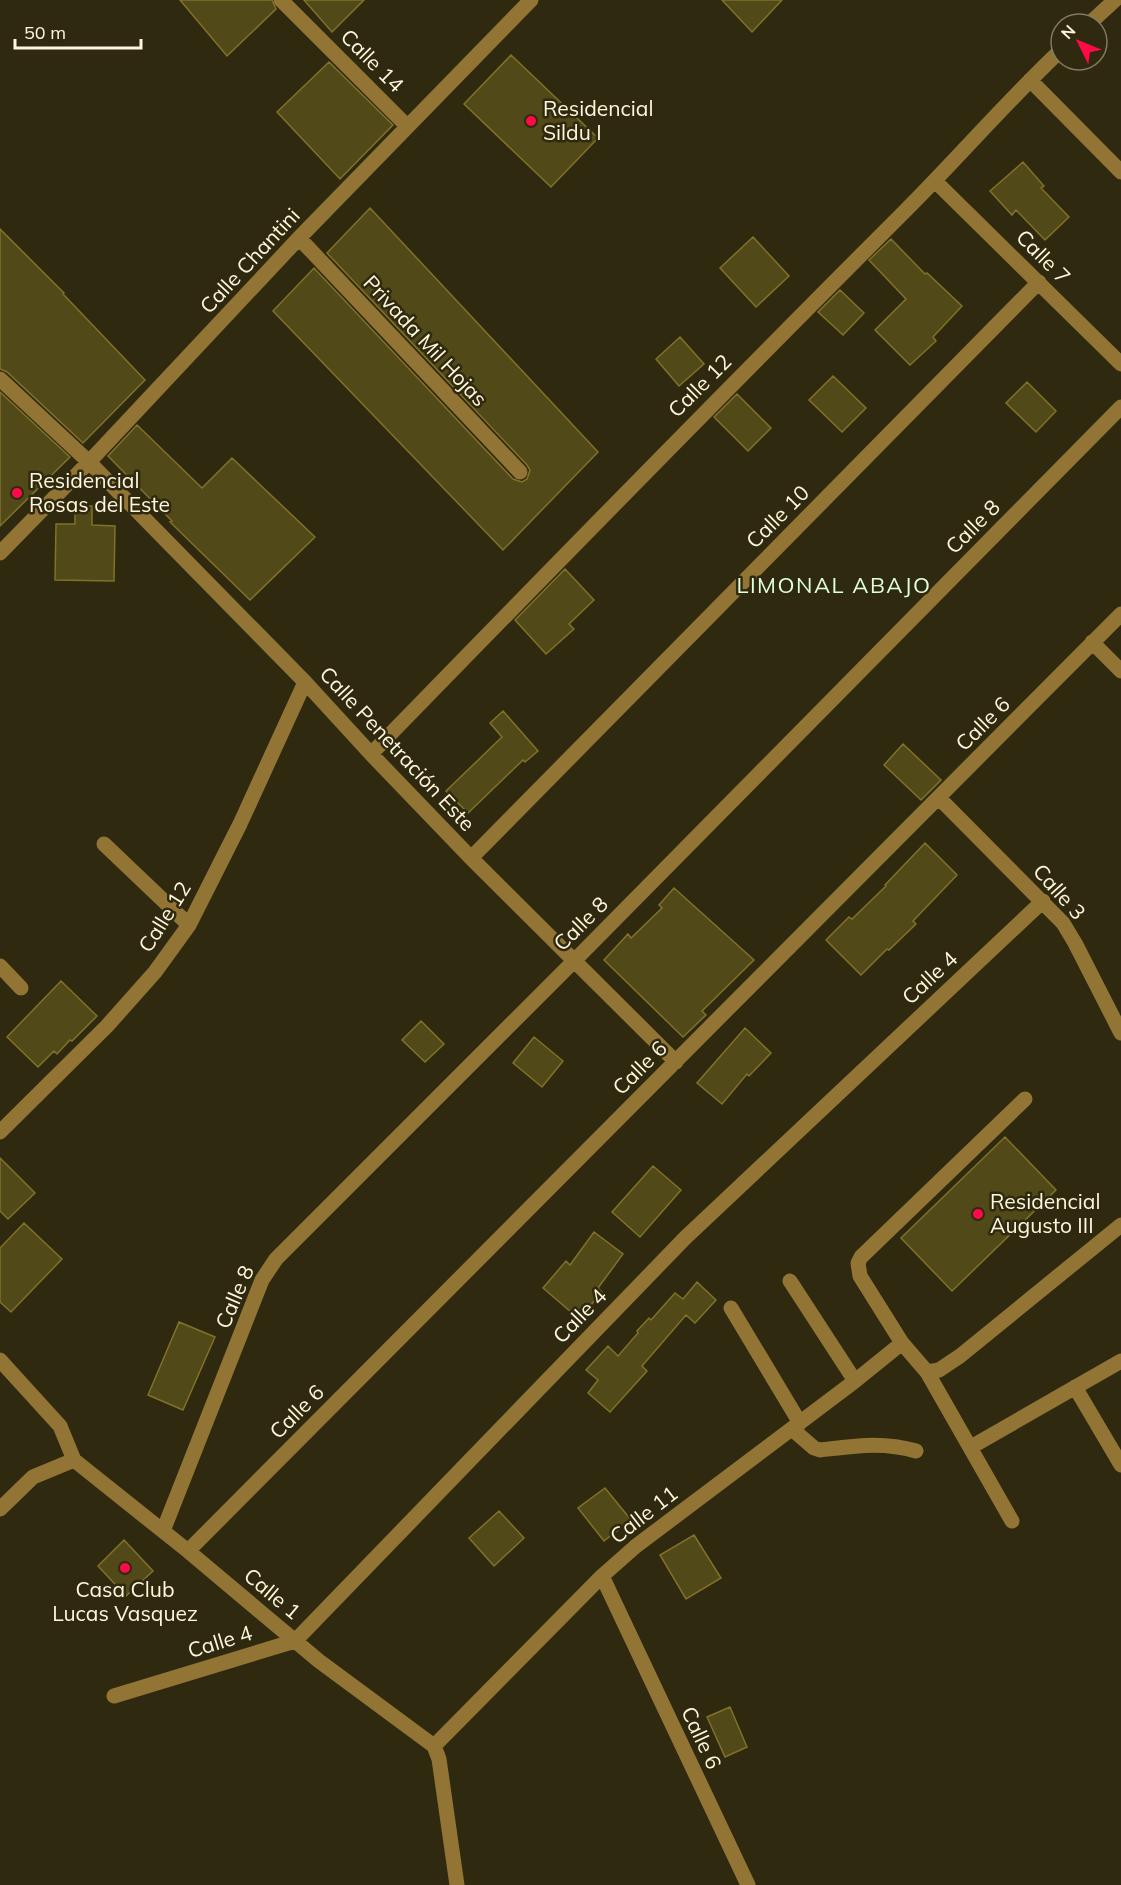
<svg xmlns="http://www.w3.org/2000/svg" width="1121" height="1885" font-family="Mulish,sans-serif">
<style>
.building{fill:#524919;stroke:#807229;stroke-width:1.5}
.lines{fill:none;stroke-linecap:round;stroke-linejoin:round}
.minor{stroke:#927435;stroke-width:15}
.poi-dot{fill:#ff0949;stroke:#2f290f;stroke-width:2}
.labels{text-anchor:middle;stroke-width:5;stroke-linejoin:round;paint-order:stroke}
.street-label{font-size:21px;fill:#fff7dd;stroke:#2f290f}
.poi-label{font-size:21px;fill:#fff7dd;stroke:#2f290f;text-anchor:start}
.neighbourhood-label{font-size:22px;letter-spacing:1.5px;fill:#dfffdf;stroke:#2f290f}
</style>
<rect width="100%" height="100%" fill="#2f290f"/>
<path class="building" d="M180 0H272L276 9 227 56Z
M304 0H364L332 32Z
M722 0H782L752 32Z
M511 55 598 138 551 187 464 104Z
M329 62 393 125 340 179 277 112Z
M1023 162 1044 186 1041 188 1069 217 1045 240 1016 210 1012 215 990 191Z
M370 208 598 452 503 550 273 311 314 268 513 479 522 482 527 479 530 470 527 465 327 253Z
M0 229 64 293 63 294 145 380 83 443 7 372 0 369Z
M753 237 789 276 756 307 720 268Z
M891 239 925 274 927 273 962 306 933 337 936 341 910 365 875 330 906 299 869 260Z
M840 290 864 313 843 335 818 312Z
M680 337 704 364 679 386 656 359Z
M833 376 866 408 842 432 809 400Z
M1027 382 1056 411 1036 432 1006 403Z
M0 392 70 457 0 526Z
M737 394 771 428 748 451 714 417Z
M137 425 202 488 232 458 315 537 250 600 170 522 172 521 108 456Z
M75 506H92V525L115 526 114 581 55 580 56 524H75Z
M565 569 594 600 569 624 574 629 546 654 515 620Z
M503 711 538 751 525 762 523 760 468 813 446 791 502 737 490 723Z
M903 744 941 780 921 800 884 765Z
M925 843 957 875 913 921 916 924 889 950 887 949 861 975 826 940 849 917 852 919 886 886 885 885Z
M674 888 754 960 702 1011 706 1015 683 1037 604 960 628 934 631 938 662 908 659 905Z
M61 981 97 1016 72 1041 70 1040 57 1054 54 1051 38 1067 7 1037Z
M421 1021 444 1044 425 1062 402 1040Z
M745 1028 771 1053 749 1076 747 1074 722 1104 697 1083Z
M534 1037 563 1061 542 1087 513 1063Z
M1005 1137 1056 1190 952 1291 901 1238Z
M0 1158 35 1193 8 1219 0 1211Z
M653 1166 681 1190 640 1237 612 1212Z
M24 1223 62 1259 11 1312 0 1302V1248Z
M594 1232 623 1254 598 1288 602 1292 579 1319 543 1288 566 1261 570 1265Z
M697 1282 716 1300 695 1323 686 1315 642 1366 647 1371 610 1412 588 1393 598 1380 586 1370 608 1346 618 1356 638 1333 637 1331 649 1318 651 1320 675 1293 683 1299Z
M179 1322 215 1337 183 1410 148 1395Z
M605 1488 631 1520 604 1541 578 1508Z
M499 1511 524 1538 494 1566 469 1538Z
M694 1535 721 1578 686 1599 660 1555Z
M124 1540 153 1571 126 1596 98 1566Z
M730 1707 747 1747 725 1757 707 1717Z"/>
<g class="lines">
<path class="minor" d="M281 0 407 126
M1089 24 1115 0
M1030 80 1121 172
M935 181 1121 364
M299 238 520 472
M0 379 89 462 305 682 371 754 471 858 676 1062
M0 553 89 462 299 238 531 0
M1092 642 1121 671
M371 754C548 572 726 390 906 210 958 158 1007 101 1061 50
M939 798 1063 923 1075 943 1121 1033
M104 844 189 925
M471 858 1039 282
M0 966 21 988
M1025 1099 861 1257 858 1263 860 1276 902 1343 927 1372 939 1370 960 1356 1121 1225
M0 1132 107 1026 155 972 189 925 240 824 305 682
M790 1281 855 1381
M731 1308 800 1423
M0 1360 60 1426 74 1460 188 1551 319 1661 434 1746 439 1759 457 1885
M927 1372 1012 1521
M1075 1387 1121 1465
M792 1429 814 1448 820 1450C855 1446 882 1441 916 1451
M971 1447 1121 1361
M0 1509 33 1477 74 1460
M163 1531 262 1280 276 1259 574 961 1121 407
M188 1551 1121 614
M602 1576 748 1885
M114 1696 295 1641 685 1238 1043 901
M434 1746 602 1576 636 1546 855 1381 902 1343"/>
</g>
<g class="poi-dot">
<circle cx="531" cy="121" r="6"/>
<circle cx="17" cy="493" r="6"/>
<circle cx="978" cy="1214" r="6"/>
<circle cx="125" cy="1568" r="6"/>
</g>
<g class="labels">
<g class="street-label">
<text transform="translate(372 61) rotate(45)" y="7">Calle 14</text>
<text transform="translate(1043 257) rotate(45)" y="7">Calle 7</text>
<text transform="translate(250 261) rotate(-47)" y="7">Calle Chantini</text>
<text transform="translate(425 341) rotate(47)" y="7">Privada Mil Hojas</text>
<text transform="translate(700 386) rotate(-45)" y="7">Calle 12</text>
<text transform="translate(778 517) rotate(-45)" y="7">Calle 10</text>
<text transform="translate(973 527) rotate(-45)" y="7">Calle 8</text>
<text transform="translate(983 724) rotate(-45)" y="7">Calle 6</text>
<text transform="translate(397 749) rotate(47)" y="7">Calle Penetración Este</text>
<text transform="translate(1059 892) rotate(48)" y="7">Calle 3</text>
<text transform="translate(165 917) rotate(-58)" y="7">Calle 12</text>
<text transform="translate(581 924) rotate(-45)" y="7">Calle 8</text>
<text transform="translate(930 978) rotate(-43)" y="7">Calle 4</text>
<text transform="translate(640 1068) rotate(-45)" y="7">Calle 6</text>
<text transform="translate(235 1297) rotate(-67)" y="7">Calle 8</text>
<text transform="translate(580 1316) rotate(-46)" y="7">Calle 4</text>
<text transform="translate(297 1412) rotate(-45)" y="7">Calle 6</text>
<text transform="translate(644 1515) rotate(-38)" y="7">Calle 11</text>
<text transform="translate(272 1594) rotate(40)" y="7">Calle 1</text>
<text transform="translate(220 1642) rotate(-17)" y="7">Calle 4</text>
<text transform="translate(701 1738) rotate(65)" y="7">Calle 6</text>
</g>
<g class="poi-label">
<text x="543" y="116">Residencial<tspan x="543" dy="24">Sildu I</tspan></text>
<text x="29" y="488">Residencial<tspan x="29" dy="24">Rosas del Este</tspan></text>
<text x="990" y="1209">Residencial<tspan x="990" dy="24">Augusto III</tspan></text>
<text x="125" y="1597" text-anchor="middle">Casa Club<tspan x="125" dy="24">Lucas Vasquez</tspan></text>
</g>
<g class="neighbourhood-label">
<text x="834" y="593">LIMONAL ABAJO</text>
</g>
</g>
<g transform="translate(1079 42) rotate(313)"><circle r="28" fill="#2f290f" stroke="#827b61" stroke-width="1.5"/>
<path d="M0-4.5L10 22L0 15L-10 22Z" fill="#ff0949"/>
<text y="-9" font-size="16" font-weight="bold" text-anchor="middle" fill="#fff7dd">N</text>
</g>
<path d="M15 39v9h126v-9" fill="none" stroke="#fff7dd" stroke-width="3"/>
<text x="24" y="39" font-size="18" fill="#fff7dd" stroke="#2f290f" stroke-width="4.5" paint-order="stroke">50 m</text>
</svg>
